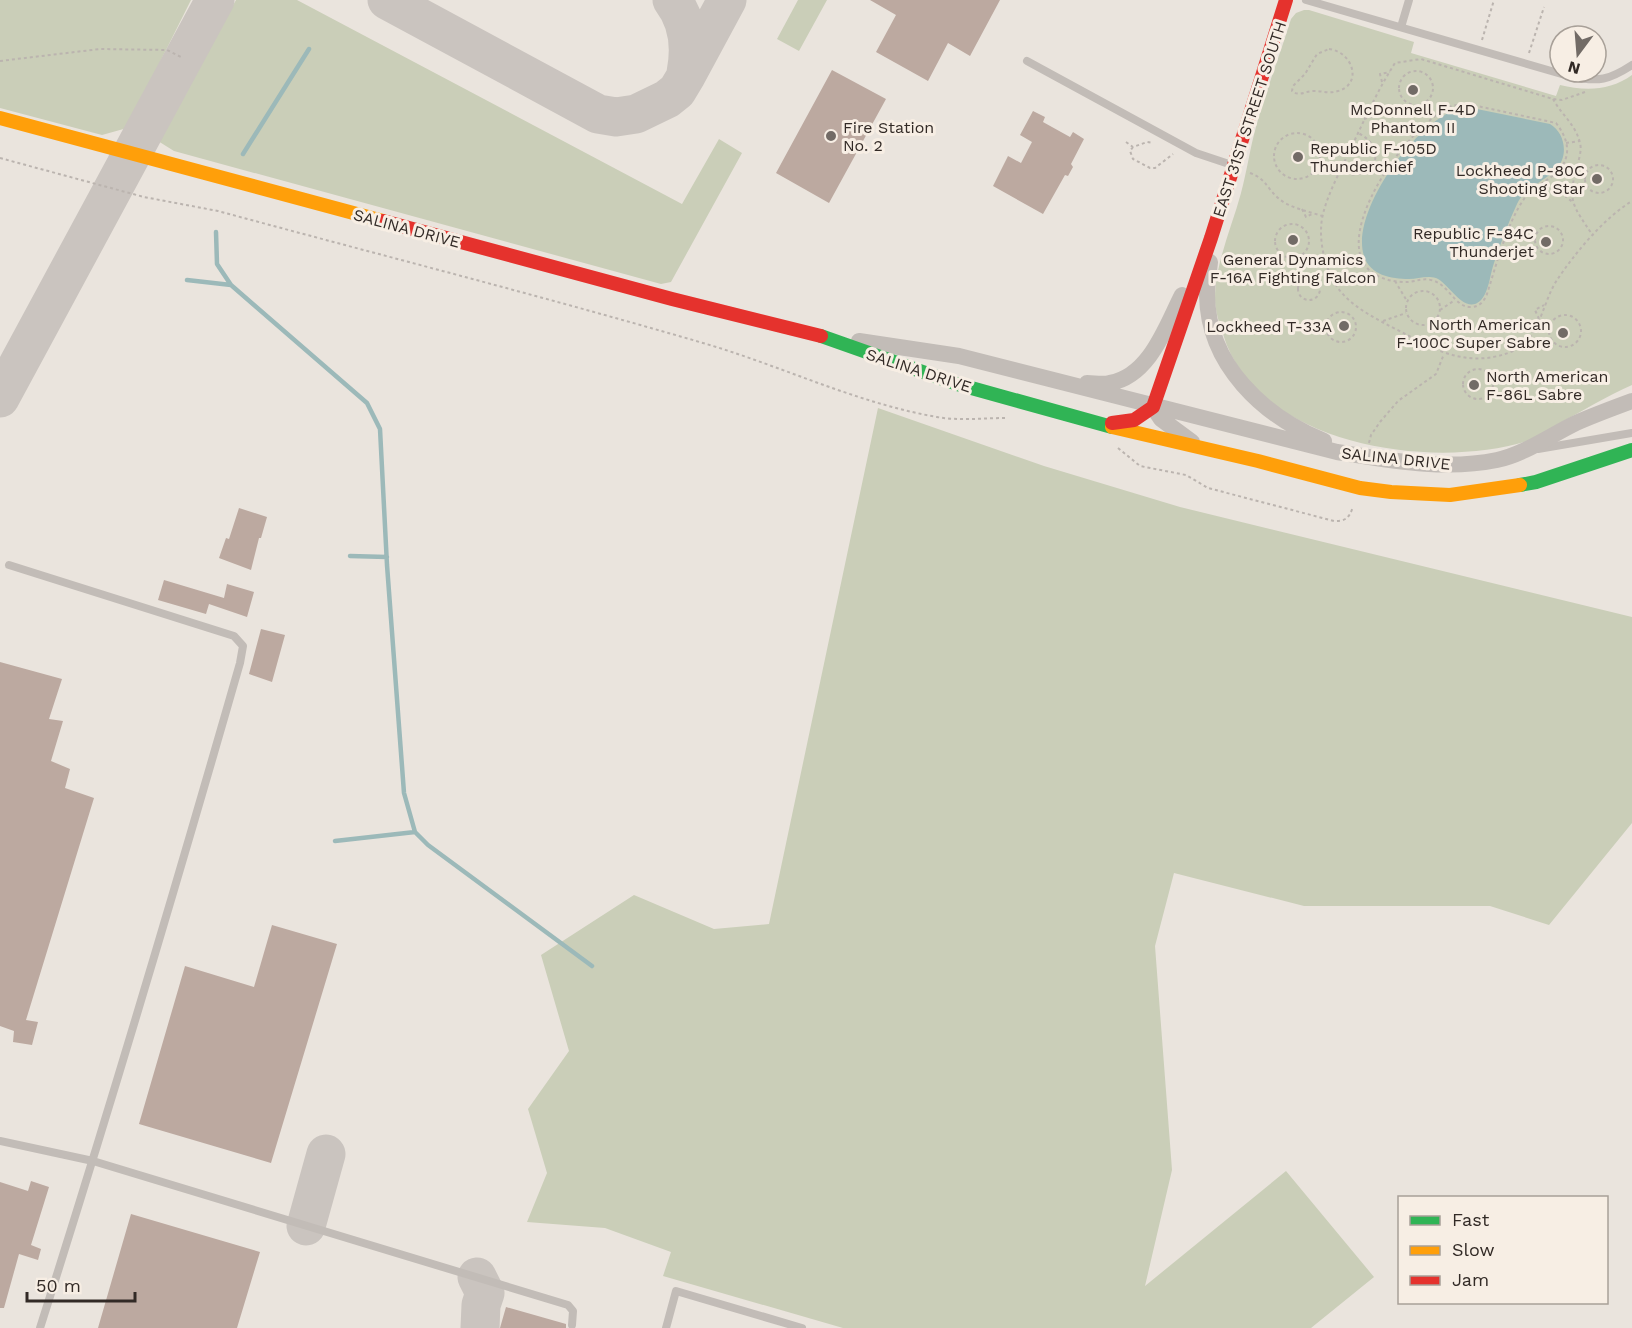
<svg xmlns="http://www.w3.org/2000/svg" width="1632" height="1328" font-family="'Work Sans',sans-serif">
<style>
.green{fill:#caceb8}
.water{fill:#9cb9b9}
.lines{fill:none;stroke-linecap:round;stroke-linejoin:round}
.stream{stroke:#9cb9b9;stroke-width:4.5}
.taxiway{stroke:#cac4bf;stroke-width:39}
.building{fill:#bca9a0}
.path{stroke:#bbb4af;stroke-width:2;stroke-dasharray:3 3;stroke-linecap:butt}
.lane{stroke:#c2bcb7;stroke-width:8}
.street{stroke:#c2bcb7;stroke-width:16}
.fast{stroke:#30b455;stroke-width:14}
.slow{stroke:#ff9f0a;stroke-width:14}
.jam{stroke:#e5322d;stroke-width:14}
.poi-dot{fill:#726b66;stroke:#f7eee4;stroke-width:2}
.labels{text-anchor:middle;stroke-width:6;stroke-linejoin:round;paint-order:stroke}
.poi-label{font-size:16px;fill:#322a26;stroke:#f7eee4;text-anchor:end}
.street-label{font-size:16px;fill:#322a26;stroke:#f7eee4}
</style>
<rect width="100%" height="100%" fill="#eae4dd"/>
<path class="green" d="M0 0H191L127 128 102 135 0 108Z
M236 0H297L682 204 719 139 742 153 671 282 661 284 174 151 158 141Z
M798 0H827L799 51 777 39Z
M1304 10H1309L1414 42 1411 53 1556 96 1560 85C1585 91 1610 91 1632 75V385C1607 396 1584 410 1560 423 1550 429 1539 438 1528 441 1432 471 1256 446 1223 334 1219 323 1215 310 1215 299 1215 263 1232 227 1241 193 1247 171 1250 148 1256 127 1266 90 1280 55 1291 19L1296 13Z
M878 408 1044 466 1180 507 1632 617V823L1549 925 1490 906H1304L1174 873 1155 946 1172 1170 1145 1286 1286 1171 1374 1277 1311 1328H843L663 1276 671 1252 605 1228 527 1222 547 1173 528 1109 569 1051 541 955 634 895 714 929 769 924Z"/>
<path class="water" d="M1467 107 1550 124C1562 131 1567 147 1562 160 1553 180 1526 184 1517 204 1508 223 1501 243 1494 263 1490 274 1489 293 1480 301 1464 315 1449 283 1436 278 1426 275 1418 279 1409 279 1391 279 1370 275 1364 256 1349 211 1422 111 1467 107Z"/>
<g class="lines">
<path class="stream" d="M243 154 309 49
M216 232 217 264 231 285 367 403 380 429 387 565 404 793 415 832 428 845 592 966
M187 280 231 285
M350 556 387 557
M335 841 415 832"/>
<path class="taxiway" d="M387 0 598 114 616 117 636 114 667 99 677 91 686 76 727 0
M672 0C689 22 691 47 686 73
M0 398 215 0
M306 1226 326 1154
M477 1277 485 1293 481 1305 480 1328"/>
</g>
<path class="building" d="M870 0H1000L970 56 948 43 928 81 876 52 896 15Z
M832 70 886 99 829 203 776 173Z
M1033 111 1045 117 1043 122 1070 137 1073 132 1084 139 1071 164 1073 167 1068 176 1065 175 1043 214 993 186 1008 156 1021 163 1032 142 1020 135Z
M239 508 267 517 261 538H259L251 570 219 558 226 538 229 539Z
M164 580 224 598 227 584 254 592 247 617 209 604 206 614 158 600Z
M261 629 285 635 272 682 249 674Z
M0 662 62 679 49 719 63 721 51 761 70 769 65 788 94 798 26 1020 38 1022 32 1045 13 1042 14 1031 0 1026Z
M272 925 337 944 271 1163 139 1124 185 966 254 987Z
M31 1181 49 1187 31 1245 41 1249 38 1260 19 1254 4 1308H0V1182L28 1191Z
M131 1214 260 1252 237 1328H98Z
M506 1307 566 1324V1328H500Z"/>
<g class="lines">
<path class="path" d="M1482 40 1494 0
M1329 49C1353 52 1363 84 1338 91 1330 94 1322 91 1314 91 1305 91 1299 97 1292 91L1293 86 1305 74 1317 54Z
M1529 53 1544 7
M0 61 100 49 167 50 183 58
M1399 88a17 17 0 1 1 34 0a17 17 0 1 1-34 0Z
M1382 82 1380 74 1390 72
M1585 92 1562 100 1553 99 1421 59 1395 63C1377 91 1364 121 1349 152 1340 172 1328 193 1323 214 1317 238 1325 273 1341 292 1358 312 1387 324 1409 336 1443 355 1475 367 1513 351 1540 339 1542 303 1557 280 1575 253 1604 218 1632 201
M1553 99C1561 114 1576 125 1580 143 1582 150 1579 159 1577 166 1567 203 1573 205 1593 236
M1468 104 1556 123C1563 132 1568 142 1567 153 1564 177 1536 182 1524 199 1507 223 1496 266 1487 294 1484 301 1480 307 1471 307 1455 308 1448 283 1431 280 1423 278 1417 281 1409 282 1392 283 1369 277 1362 260 1343 217 1411 124 1450 107 1456 104 1462 105 1468 104Z
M1364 119 1374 116 1371 106
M1274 156a23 23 0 1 1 46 0a23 23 0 1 1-46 0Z
M1126 142 1133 147 1147 142 1153 143
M1566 143 1580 141
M1133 147 1130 151 1133 159 1150 168H1155L1173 154
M0 158 144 197 218 211C380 255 542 296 703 343 782 366 856 403 937 417 959 421 982 418 1005 418
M1585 179a14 14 0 1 1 28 0a14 14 0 1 1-28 0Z
M1340 171C1373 186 1391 149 1358 133
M1250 173C1266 179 1266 187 1278 198 1289 208 1308 211 1322 216
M1570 190 1566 197 1574 203
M1302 209 1306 217 1314 213
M1275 241a17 17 0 1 1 34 0a17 17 0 1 1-34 0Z
M1535 240a14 14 0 1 1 28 0a14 14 0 1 1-28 0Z
M1298 289a11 11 0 1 1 22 0a11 11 0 1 1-22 0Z
M1395 281 1407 301
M1406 308a17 17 0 1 1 34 0a17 17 0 1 1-34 0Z
M1440 310 1455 300
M1326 327a15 15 0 1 1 30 0a15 15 0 1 1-30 0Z
M1549 331a16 16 0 1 1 32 0a16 16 0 1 1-32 0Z
M1539 319 1535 310 1544 305
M1383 321 1406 313
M1463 384a15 15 0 1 1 30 0a15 15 0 1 1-30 0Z
M1369 443 1371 435 1380 422 1398 401 1436 374 1444 354
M1118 448 1140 466 1186 475 1208 488 1334 521C1346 521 1349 518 1353 507"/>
<path class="lane" d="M1306 0 1572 77C1599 82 1609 80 1632 65
M1401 27 1409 0
M1027 61 1196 153 1232 165
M1538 449 1632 433
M9 565 234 636 243 646 240 663C176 886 110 1108 40 1328
M0 1141 93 1161 568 1305 573 1311 572 1325
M666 1328 676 1291 802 1328"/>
<path class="street" d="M1210 262C1209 273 1207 284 1207 295 1208 365 1263 416 1324 441
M859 341 959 356 1337 452C1389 460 1444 471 1497 460 1525 454 1551 435 1576 423 1594 415 1613 408 1632 401
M1087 383C1094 383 1103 385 1110 383 1150 376 1166 326 1182 295
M1153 407 1161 419 1192 442"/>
<path class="fast" d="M821 336 957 384 1112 427
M1520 485 1536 482 1632 450"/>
<path class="slow" d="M0 118 383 221
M1112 427 1258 461 1360 488 1391 492 1450 495 1520 485"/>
<path class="jam" d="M383 221 672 299 821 336
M1112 423 1134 420 1153 407 1211 238 1286 0"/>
</g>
<g class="poi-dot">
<circle cx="1413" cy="90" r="6"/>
<circle cx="831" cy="136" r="6"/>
<circle cx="1298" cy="157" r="6"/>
<circle cx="1597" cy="179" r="6"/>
<circle cx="1293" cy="240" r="6"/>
<circle cx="1546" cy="242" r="6"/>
<circle cx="1344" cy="326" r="6"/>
<circle cx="1563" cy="333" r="6"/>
<circle cx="1474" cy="385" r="6"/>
</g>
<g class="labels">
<g class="poi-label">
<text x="1413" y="115" text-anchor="middle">McDonnell F-4D<tspan x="1413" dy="18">Phantom II</tspan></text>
<text x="843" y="133" text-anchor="start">Fire Station<tspan x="843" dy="18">No. 2</tspan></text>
<text x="1310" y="154" text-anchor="start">Republic F-105D<tspan x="1310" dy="18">Thunderchief</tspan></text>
<text x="1585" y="176">Lockheed P-80C<tspan x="1585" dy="18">Shooting Star</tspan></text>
<text x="1534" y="239">Republic F-84C<tspan x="1534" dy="18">Thunderjet</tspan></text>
<text x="1293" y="265" text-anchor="middle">General Dynamics<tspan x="1293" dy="18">F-16A Fighting Falcon</tspan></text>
<text x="1551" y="330">North American<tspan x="1551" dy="18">F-100C Super Sabre</tspan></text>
<text x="1332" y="332">Lockheed T-33A</text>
<text x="1486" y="382" text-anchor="start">North American<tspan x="1486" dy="18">F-86L Sabre</tspan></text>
</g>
<g class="street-label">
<text transform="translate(1249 119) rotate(-72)" y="6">EAST 31ST STREET SOUTH</text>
<text transform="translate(407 228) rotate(15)" y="6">SALINA DRIVE</text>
<text transform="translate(919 370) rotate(18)" y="6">SALINA DRIVE</text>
<text transform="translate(1396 458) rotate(6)" y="6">SALINA DRIVE</text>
</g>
</g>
<rect x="1398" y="1196" width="210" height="108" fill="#f7eee4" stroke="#a8a098" stroke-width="1.5"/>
<rect x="1410" y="1216" width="30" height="9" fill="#30b455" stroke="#a8a098" stroke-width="1.5"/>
<text x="1452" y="1226" font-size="18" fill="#322a26">Fast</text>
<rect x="1410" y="1246" width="30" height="9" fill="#ff9f0a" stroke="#a8a098" stroke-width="1.5"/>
<text x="1452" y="1256" font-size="18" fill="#322a26">Slow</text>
<rect x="1410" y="1276" width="30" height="9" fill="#e5322d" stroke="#a8a098" stroke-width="1.5"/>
<text x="1452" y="1286" font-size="18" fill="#322a26">Jam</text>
<g transform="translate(1578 54) rotate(196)"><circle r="28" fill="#f7eee4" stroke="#a8a098" stroke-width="1.5"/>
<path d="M0-4.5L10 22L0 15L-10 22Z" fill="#726b66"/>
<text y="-9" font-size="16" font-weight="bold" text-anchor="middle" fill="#322a26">N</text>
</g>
<path d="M27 1292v9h108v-9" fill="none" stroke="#322a26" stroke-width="3"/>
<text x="36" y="1292" font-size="18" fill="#322a26" stroke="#f7eee4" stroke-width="4.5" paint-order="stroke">50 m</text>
</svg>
